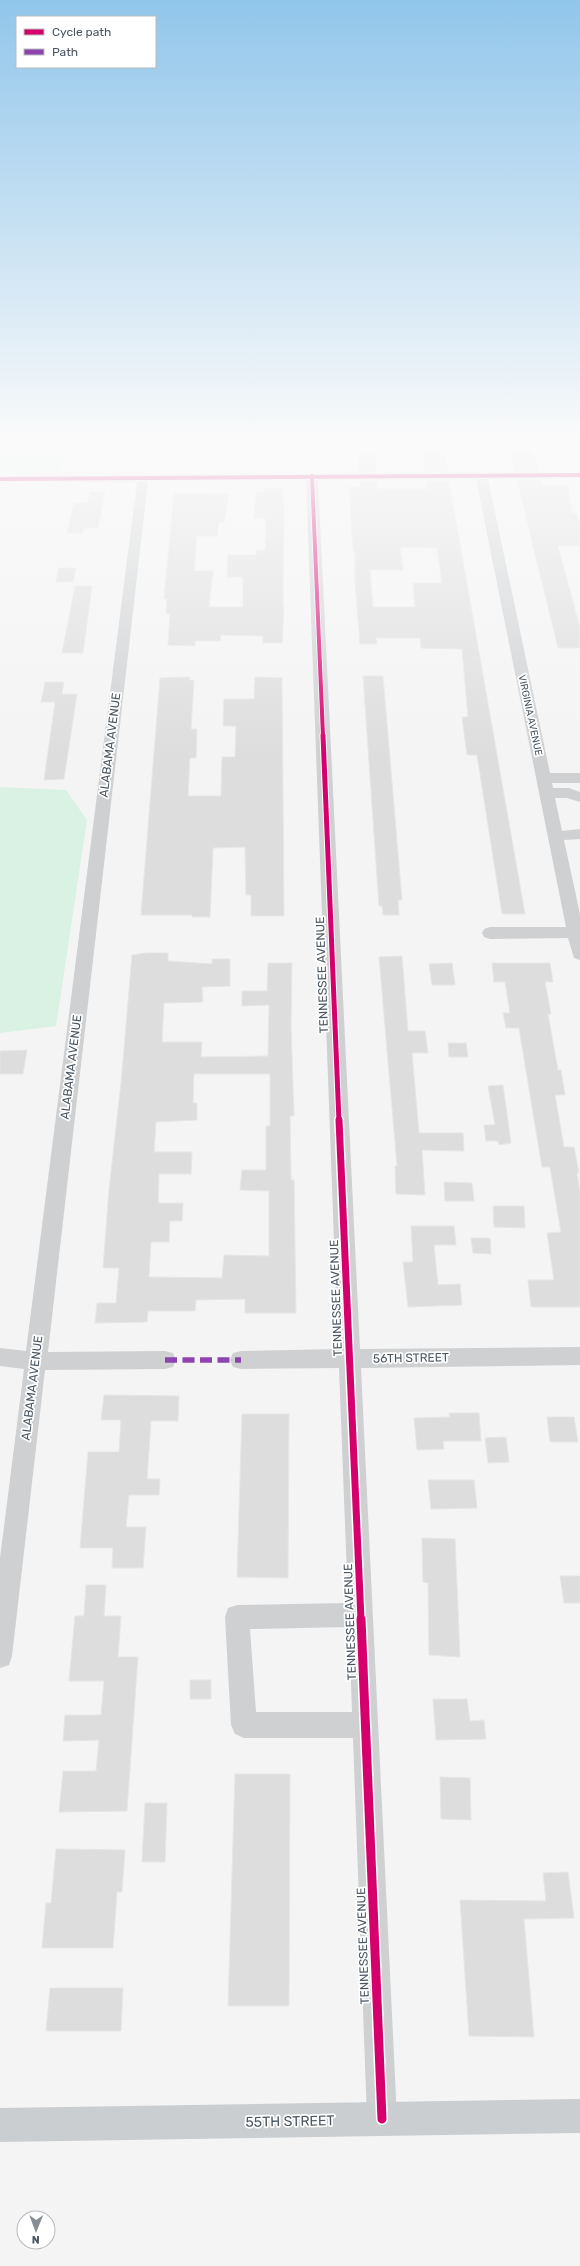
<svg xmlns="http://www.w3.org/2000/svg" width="580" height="2266" font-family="Rubik,sans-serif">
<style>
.green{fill:#d9f2e3}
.building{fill:#ddddde;stroke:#e5e6e7;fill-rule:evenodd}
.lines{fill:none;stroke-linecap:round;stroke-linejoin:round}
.minor{fill:#ced0d2;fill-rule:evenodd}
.major{fill:#caced1;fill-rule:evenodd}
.quiet{stroke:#8e44ad;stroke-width:5.5;stroke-dasharray:12 5.5;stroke-linecap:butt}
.cycleway-far3-casing{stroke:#fff;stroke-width:5.5}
.cycleway-far2-casing{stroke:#fff;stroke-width:7}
.cycleway-far1-casing{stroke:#fff;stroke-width:10}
.cycleway-casing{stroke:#fff;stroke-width:12}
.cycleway-far3{stroke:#d6006c;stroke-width:4}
.cycleway-far2{stroke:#d6006c;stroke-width:5}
.cycleway-far1{stroke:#d6006c;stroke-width:7}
.cycleway{stroke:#d6006c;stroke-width:9}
.labels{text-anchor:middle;stroke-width:3.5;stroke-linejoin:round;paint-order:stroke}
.far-street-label{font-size:10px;fill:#4a5661;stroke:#fff}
.street-label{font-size:12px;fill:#4a5661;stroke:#fff}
.near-street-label{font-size:14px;fill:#4a5661;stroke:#fff}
</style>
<rect width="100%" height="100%" fill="#f4f4f4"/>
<path class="green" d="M0 440H72L60 470H0Z
M0 787 66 790 87 820 56 1026 0 1033Z"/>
<path class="building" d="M422 450H444L448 471 425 472Z
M510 450H532L538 471H515Z
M375 452 377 472H359L358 453Z
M517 480H540L542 485 568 486 572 513H576L580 526V546H558L580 628V648H558Z
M360 481H377L378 489H427L426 481H449L525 914H502L477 755H467L462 717H468L462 649 421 648 420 638H376L377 644H360L355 582V551H353L349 487H360ZM400 547 437 548 442 583H413L415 607H373L370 570H403Z
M282 488 284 511 283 607H284L282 643H263V636L221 635 220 641H195V646L168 645 170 614H166L167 599H164L174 493 229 494 224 522H219L217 536H197L194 571H213L209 607H243V577H227L228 555H256V550H265L266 519 254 518 256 492H265V489Z
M90 492H105L98 528H83V533H67L74 503H87Z
M59 568H76L73 582H56Z
M75 586H92L83 653H62Z
M363 676H383L402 900H398L399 915H383L382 906H379Z
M190 677 189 680H194L191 729H197L196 758H190L188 796H221L222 757H235L236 726H223L224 699H254L255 677 282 678 284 916H251V895H246L245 847 213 848 210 917H192V915H141L160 678Z
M45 682H64L62 694H77L64 779 44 780 55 702H41Z
M147 953H168V961L212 964V959H230V986L202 987 203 1002 164 1003 162 1042H202L201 1057 268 1056 269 1005 242 1006V991H267L268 963H292L291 1026 294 1116H290L291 1180H294L296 1313H245V1299L196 1300 195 1311H148L147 1322 95 1323 97 1303H116L119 1268H103L109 1190 121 1083 132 955ZM194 1074H270V1126H266V1170H242L240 1190 269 1191V1256L224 1255 222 1278 149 1277 151 1242H169L170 1221H182L183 1203H158L159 1174H191L192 1152H154L156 1122 197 1120V1103H193Z
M402 956 408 1031H425L428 1053H412L419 1133H463L464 1151 422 1150 425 1195 396 1194 395 1166H397L379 957Z
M452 963 455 985H432L429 964Z
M492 963H550L553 982H545L551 1014H548L558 1070H561L565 1095H555L564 1147H574L579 1173H577L580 1192V1307H531L528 1280H554L547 1233 561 1232 550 1167H542L519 1028H506L503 1013H510L505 982H494Z
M448 1043H466L468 1057H449Z
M27 1050 23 1074H0V1051Z
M503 1085 511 1143 499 1145 498 1141H486L484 1125H495L488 1086Z
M444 1182 472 1183 474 1201H445Z
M493 1206H524L525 1228 494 1227Z
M411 1226H454L456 1245H434L438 1285 460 1284 462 1305 408 1307 403 1262H413Z
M471 1238H490L491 1254 473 1253Z
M104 1395 179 1396 178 1421H151L147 1479H160L159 1495H129L126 1527H146L143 1568H112L113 1548H80L88 1452H119L121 1420H101Z
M449 1413H479L481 1441H443L444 1449 417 1450 414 1418 450 1417Z
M242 1414H289L288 1578 237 1577Z
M547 1417H574L578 1442H550Z
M506 1437 509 1462 488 1463 485 1438Z
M428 1480H474L477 1508 431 1509Z
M422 1538 455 1539 460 1657 429 1655 428 1583 423 1582Z
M560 1576H580V1603H564Z
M86 1585H106L104 1616H121L118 1657H138L127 1811 59 1812 63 1771H96L99 1740 63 1741 65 1715H101L104 1681H69L75 1616H84Z
M190 1680H211V1699H190Z
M433 1699H467L470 1721 484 1720 486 1739 436 1740Z
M235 1774H290L289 2006H228Z
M440 1777 470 1778 471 1820 441 1819Z
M145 1803H167L165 1862H142Z
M56 1849 125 1850 122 1892H117L113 1948H42L46 1903H51Z
M568 1872 574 1918 524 1919 534 2037 469 2036 460 1900 546 1901 543 1873Z
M50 1988H123L121 2031H46Z"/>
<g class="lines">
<path class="minor" d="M580 472V478L488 479 550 773H580V783H552L553 788H569L580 792V802L567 798H555L562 831 580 829V839L564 840 580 914V960L574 958 568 938 490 939 484 937 482 933 484 929 490 927H566L476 479 318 480 360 1349 580 1347V1365L361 1368 397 2119 393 2130 382 2134 371 2130 367 2119 353 1738H244L235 1734 231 1725 225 1617 228 1608 237 1605 348 1603 339 1368 241 1369 233 1367 230 1360 233 1353 241 1351 338 1349 306 480 148 481 48 1352 165 1351 173 1353 176 1360 173 1367 165 1369 45 1370 12 1656 9 1665 0 1668V1558L24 1369 0 1366V1348L26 1351 137 482H0V476ZM349 1627 352 1712H256L250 1629Z"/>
<path class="major" d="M580 2099V2133L0 2142V2108Z"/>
<path class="quiet" d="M165 1360H241"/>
<g class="cycleway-far3-casing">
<path id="cycleway-far3" d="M312 476 323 736
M0 479 580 475"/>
</g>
<g class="cycleway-far2-casing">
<path id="cycleway-far2" d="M323 735 339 1121"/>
</g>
<g class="cycleway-far1-casing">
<path id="cycleway-far1" d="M339 1120 361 1620"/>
</g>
<g class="cycleway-casing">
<path id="cycleway" d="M361 1619 382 2119"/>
</g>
<use href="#cycleway-far3" class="cycleway-far3"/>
<use href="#cycleway-far2" class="cycleway-far2"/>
<use href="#cycleway-far1" class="cycleway-far1"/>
<use href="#cycleway" class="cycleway"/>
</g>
<linearGradient id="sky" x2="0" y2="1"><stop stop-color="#91c6eb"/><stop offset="0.58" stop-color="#fafafa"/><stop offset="1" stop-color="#fafafa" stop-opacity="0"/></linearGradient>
<rect width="580" height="757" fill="url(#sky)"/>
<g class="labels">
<g class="far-street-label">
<text transform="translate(531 715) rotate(78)" y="4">VIRGINIA AVENUE</text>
</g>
<g class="street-label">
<text transform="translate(110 745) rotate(-83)" y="4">ALABAMA AVENUE</text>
<text transform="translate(322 975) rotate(-92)" y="4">TENNESSEE AVENUE</text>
<text transform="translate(71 1067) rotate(-83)" y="4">ALABAMA AVENUE</text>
<text transform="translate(336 1298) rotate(-92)" y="4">TENNESSEE AVENUE</text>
<text transform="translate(411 1358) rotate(-1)" y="4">56TH STREET</text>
<text transform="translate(32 1388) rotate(-83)" y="4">ALABAMA AVENUE</text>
<text transform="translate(350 1622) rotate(-92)" y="4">TENNESSEE AVENUE</text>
<text transform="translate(363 1946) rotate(-92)" y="4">TENNESSEE AVENUE</text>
</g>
<g class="near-street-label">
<text transform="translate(290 2121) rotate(-1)" y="5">55TH STREET</text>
</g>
</g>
<rect x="16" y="16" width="140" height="52" fill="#ffffff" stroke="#b7bbc0"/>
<rect x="24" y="29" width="20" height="6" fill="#d6006c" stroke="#b7bbc0"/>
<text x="52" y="36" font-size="12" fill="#4a5661">Cycle path</text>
<rect x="24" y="49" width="20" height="6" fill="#8e44ad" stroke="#b7bbc0"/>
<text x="52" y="56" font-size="12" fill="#4a5661">Path</text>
<g transform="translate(36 2230) rotate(181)"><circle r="19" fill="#ffffff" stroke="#b7bbc0"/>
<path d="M0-3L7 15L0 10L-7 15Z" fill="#868d94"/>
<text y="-6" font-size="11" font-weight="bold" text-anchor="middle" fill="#4a5661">N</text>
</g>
</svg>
